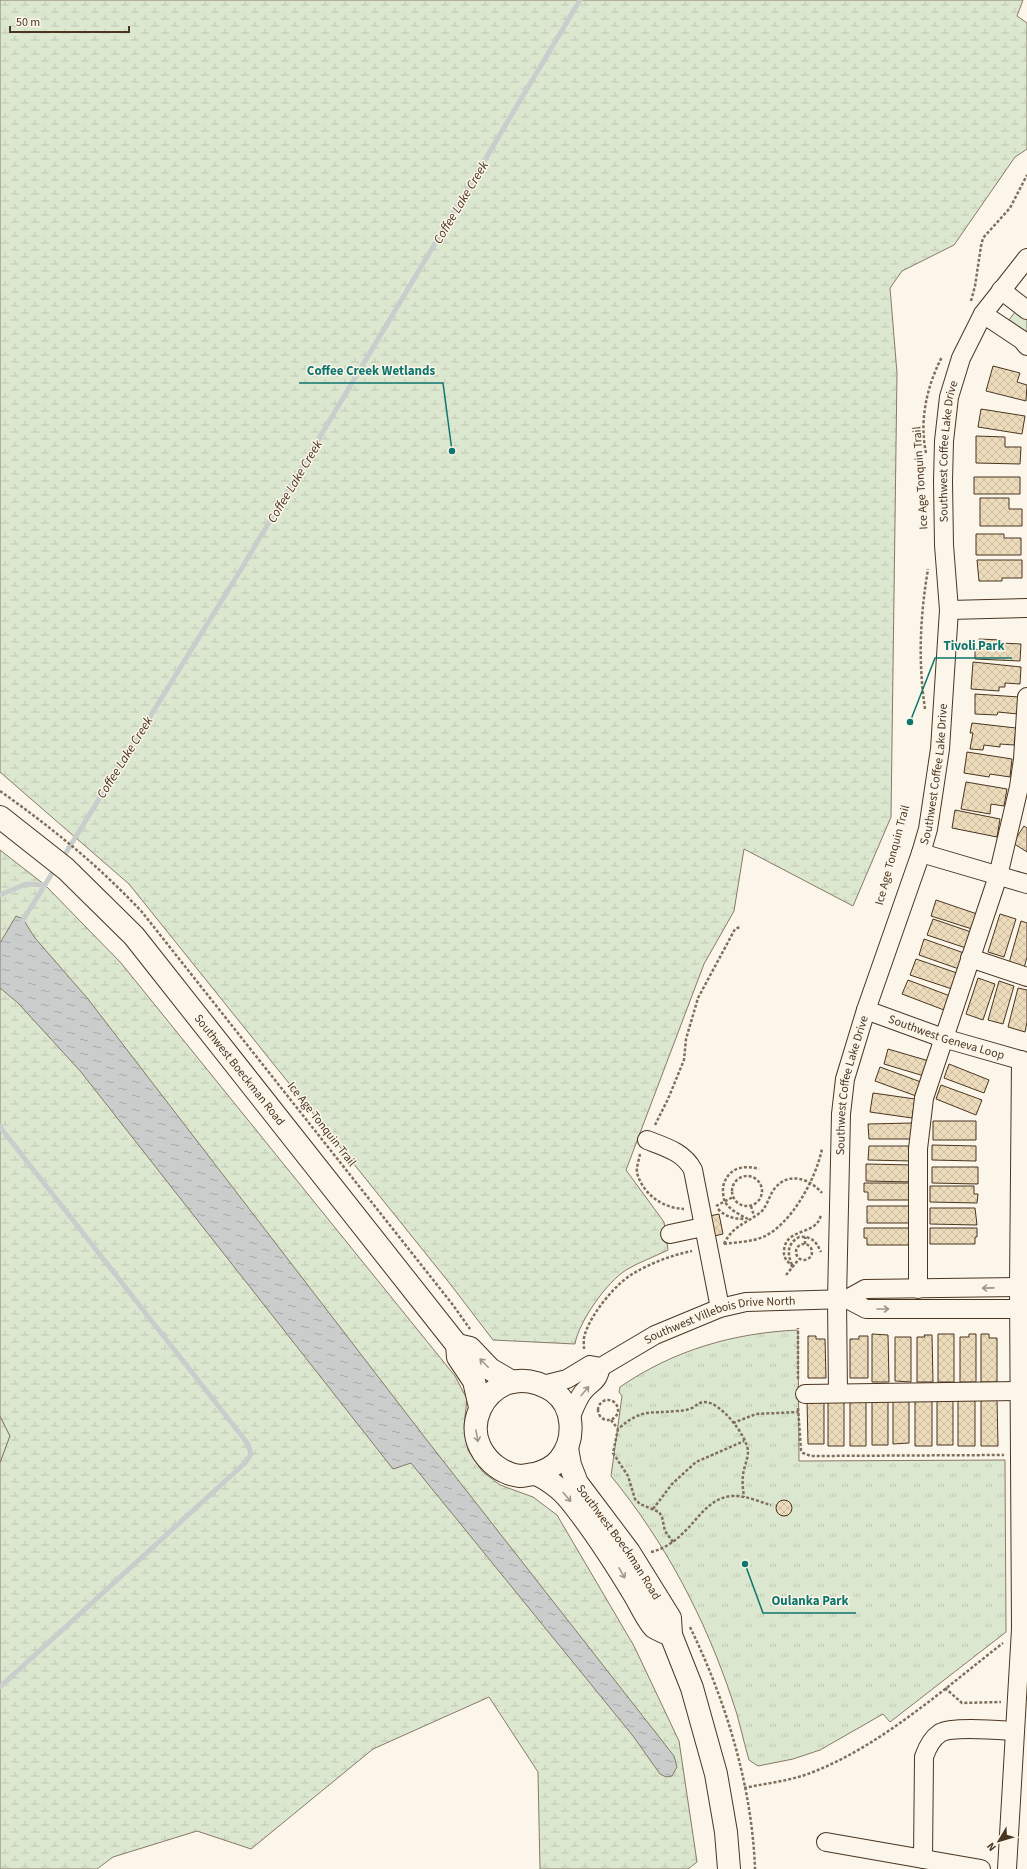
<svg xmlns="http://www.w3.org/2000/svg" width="1027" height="1869" font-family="'Source Sans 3',sans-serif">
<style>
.grass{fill:url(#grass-tufts);stroke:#887966}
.forest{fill:url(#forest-crowns);stroke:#887966}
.wetland{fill:url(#wetland-marsh);stroke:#887966}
.water{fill:url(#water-ripples);stroke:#887966}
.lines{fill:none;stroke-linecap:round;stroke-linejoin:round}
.stream{stroke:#c9cecd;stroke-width:5}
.building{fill:url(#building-cross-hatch);stroke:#4a3520}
.minor-casing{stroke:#4a3520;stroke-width:20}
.major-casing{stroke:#4a3520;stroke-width:24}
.path{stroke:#7f6f5c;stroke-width:2.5;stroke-dasharray:3 2;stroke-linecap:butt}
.minor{stroke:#fbf6e9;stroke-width:18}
.major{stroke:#fbf6e9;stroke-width:22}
.oneway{stroke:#a29684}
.labels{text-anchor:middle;stroke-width:3;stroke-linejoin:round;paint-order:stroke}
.street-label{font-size:12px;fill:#4a3520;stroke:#fbf6e9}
.water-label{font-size:13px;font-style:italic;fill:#4a3520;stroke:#fbf6e9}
.leader{fill:none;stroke:#0f766e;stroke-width:1.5}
.callout-dot{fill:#0f766e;stroke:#fbf6e9;stroke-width:1.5}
.callout-label{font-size:13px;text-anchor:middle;font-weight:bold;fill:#0f766e;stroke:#fbf6e9;stroke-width:3;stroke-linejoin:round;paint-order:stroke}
</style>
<defs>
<pattern id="grass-tufts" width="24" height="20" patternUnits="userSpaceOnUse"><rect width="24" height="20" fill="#dce7d0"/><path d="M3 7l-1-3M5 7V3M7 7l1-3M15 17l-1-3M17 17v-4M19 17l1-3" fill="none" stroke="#bec7b2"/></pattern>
<pattern id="forest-crowns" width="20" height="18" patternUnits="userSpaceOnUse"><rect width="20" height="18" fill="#dce7d0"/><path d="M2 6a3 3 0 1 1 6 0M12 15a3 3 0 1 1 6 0" fill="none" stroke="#bec7b2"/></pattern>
<pattern id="wetland-marsh" width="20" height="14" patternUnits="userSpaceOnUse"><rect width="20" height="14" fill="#dce7d0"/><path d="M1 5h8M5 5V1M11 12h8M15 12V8" fill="none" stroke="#bec7b2"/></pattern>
<pattern id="water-ripples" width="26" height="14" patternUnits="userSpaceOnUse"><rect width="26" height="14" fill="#c9cecd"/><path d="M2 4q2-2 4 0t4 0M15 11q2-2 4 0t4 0" fill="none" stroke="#a5a8a6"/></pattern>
<pattern id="building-cross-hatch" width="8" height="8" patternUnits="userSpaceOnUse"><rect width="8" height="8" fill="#ecdcbc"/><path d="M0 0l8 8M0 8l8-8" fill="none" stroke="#ccbda1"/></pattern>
</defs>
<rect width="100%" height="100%" fill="#fbf6e9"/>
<path class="grass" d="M1016 311 1027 319V333L1008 321Z
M798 1330 799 1461 1005 1460 1006 1632 890 1722 883 1714 820 1750 793 1759 758 1766 749 1760C743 1740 739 1718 732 1699 705 1618 665 1542 611 1476L622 1396 619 1392 620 1387C674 1350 733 1333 798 1330Z"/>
<path class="forest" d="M0 1416 10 1436 0 1463Z"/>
<path class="wetland" d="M0 0H1023L1017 16 1027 23V149L1015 157 954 245 902 271 890 288 897 373 891 817 853 906 744 849 734 911 704 964 626 1170 664 1222 668 1250C654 1257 639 1262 626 1270 607 1282 579 1321 575 1344L493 1340 451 1285 129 884 0 772Z
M0 850 45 885 121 963 455 1376 467 1399 464 1426 468 1450 482 1471 500 1485 533 1497 557 1515 634 1646 679 1741 697 1862 688 1869H540L538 1772 489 1697 373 1749 251 1849 197 1831 113 1857 97 1869H0V1463L10 1436 0 1416Z"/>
<path class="water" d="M16 916 23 919 35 938 88 999 426 1439 674 1756 677 1767 672 1776 666 1777 660 1774 633 1736 411 1463 393 1469 81 1072 18 1003 0 988V943Z"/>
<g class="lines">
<path class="stream" d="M62 859 240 571 580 0
M0 895 26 884 45 885
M20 925 56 867
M0 1127 248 1444 251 1454 246 1462 0 1687"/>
</g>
<path class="building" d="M993 366 1020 373 1017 382 1027 385 1026 401 986 391Z
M981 409 1025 416 1022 434 978 427Z
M976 436 1005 437V447H1021L1020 464 976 463Z
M974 477H1020V494H974Z
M980 498H1009V509H1022V526H980Z
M976 534H1004V538H1021V555H976Z
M977 560H1022V578H1002V581H979Z
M979 639 1001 640V643L1021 644 1020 661 975 659V649L979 650Z
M973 662 1021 667 1020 684 1005 683V687H999V691L971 689Z
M975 694 1019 697 1018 714 998 712 997 715 975 714Z
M972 723 1016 728 1014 745 1000 744V747L984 745 983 750 970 749 973 733H970Z
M967 752 1012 759 1010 777 990 774 989 777 964 773Z
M966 782 1007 789 1004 806 991 804 990 814 961 809Z
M955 810 1000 819 997 837 952 828Z
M1024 826 1027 828V852L1013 843Z
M936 900 977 914 972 929 931 916Z
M1000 914 1016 919 1004 957 988 952Z
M933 919 971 932 966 948 927 935Z
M1021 921 1027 923V957L1024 968 1009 963Z
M924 939 964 953 959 969 919 955Z
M916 959 957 973 952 989 910 975Z
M978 978 995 984 983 1020 966 1014Z
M908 980 950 996 944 1010 902 994Z
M999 981 1014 986 1003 1024 988 1020Z
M1018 988 1027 990V1022L1025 1032 1008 1027Z
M888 1049 929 1061 924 1076 884 1064Z
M949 1064 989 1080 984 1093 944 1078Z
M880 1067 921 1082 916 1096 875 1081Z
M941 1085 982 1100 976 1115 936 1099Z
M873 1093 915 1099 912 1118 870 1112Z
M933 1121H976V1140H933Z
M912 1123V1139H869L868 1124Z
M932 1145 976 1146V1161L932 1160Z
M869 1146H912V1161L868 1160Z
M866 1164 913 1165V1182L866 1181Z
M932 1167H978V1184L932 1183Z
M864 1183H911V1200H868V1192H864Z
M930 1186H974V1194H978L977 1203 930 1202Z
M867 1206H911V1223H867Z
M930 1208H975L977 1225 930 1224Z
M719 1214 723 1234 710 1237 705 1217Z
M864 1228H911V1245H867V1238H864Z
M930 1228H977V1237H975V1244H930Z
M872 1334 888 1335 889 1382H872Z
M938 1334H954V1382H938Z
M969 1334H976V1382H960V1337H969Z
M981 1334H989V1338H997V1382H981Z
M924 1335H932L933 1382H917V1337H925Z
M808 1336H816V1339H825L826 1378H808Z
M859 1336H868V1378H850V1339H859Z
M895 1337H911V1382L895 1381Z
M828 1399H844V1446H828Z
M850 1399H866V1446H850Z
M872 1399H888V1445H872Z
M893 1399H909V1443L893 1444Z
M915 1399H932V1446H915Z
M937 1399H953V1445H937Z
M958 1399H975V1446H958Z
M981 1399H997L998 1446H981Z
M807 1400H824V1444H808Z
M776 1508a8 8 0 1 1 16 0a8 8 0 1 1-16 0Z"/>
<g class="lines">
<g class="minor-casing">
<g id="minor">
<path d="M1001 290 1027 310"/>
<path d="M983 314 1022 340 1027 346"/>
<path d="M949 610 1027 608"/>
<path d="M921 853 1027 884"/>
<path d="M970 958 1027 977"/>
<path id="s1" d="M866 1010 943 1038 1027 1062"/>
<path d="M647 1140C665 1147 684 1152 693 1170L720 1308"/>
<path d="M670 1234 703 1227"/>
<path d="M918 1289V1149L924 1098 998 876 1019 787 1023 759 1027 697"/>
<path d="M847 1299 866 1309H1027"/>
<path id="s2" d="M543 1385 567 1379 590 1365 601 1367 655 1335 720 1308 746 1302 847 1299 865 1289 1027 1287"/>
<path id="s3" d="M838 1393 837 1300 841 1114 845 1079 866 1010 921 853 928 829 940 749 949 610 944 545 943 481 944 441 949 397 961 358 983 314 1027 258"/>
<path d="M805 1394 1027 1391"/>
<path d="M570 1419C574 1409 577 1400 583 1392 593 1380 597 1384 601 1367"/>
<path d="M826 1842 981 1869"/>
<path d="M923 1859 924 1757C927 1748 931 1739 940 1733 952 1726 999 1730 1015 1731"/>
<path d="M1007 1869 1021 1629 1019 1287 1021 1060"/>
</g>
</g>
<g class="major-casing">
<g id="major">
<path id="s4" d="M0 817 66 869 134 936 457 1345 458 1357 474 1381 480 1407"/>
<path d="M457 1345 470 1348 490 1369 512 1382"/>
<path id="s5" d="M567 1448 570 1465 577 1483 629 1552 670 1618 671 1635 692 1688 716 1774 726 1832 729 1869"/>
<path d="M535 1474C545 1471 554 1467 560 1459 576 1439 574 1406 553 1391 539 1382 524 1378 508 1383 483 1392 468 1422 480 1447 488 1463 503 1474 520 1476 525 1476 530 1474 535 1474 542 1476 553 1484 558 1488 567 1495 573 1504 580 1513 600 1539 617 1566 634 1594 639 1602 647 1620 654 1627 659 1630 666 1633 671 1635"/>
</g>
</g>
<path class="path" d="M971 301 975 286 981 246 983 238 1010 208 1027 175
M926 453C919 421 927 385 942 357
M925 709C918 661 920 617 928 569
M0 791C51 827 99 866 142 912L453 1305 470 1329
M655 1125 668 1099 684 1060 686 1039 698 998 735 929 740 927
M640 1154C639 1160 636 1168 637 1173 643 1194 662 1208 684 1209
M732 1191a15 15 0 1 1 30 0a15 15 0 1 1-30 0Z
M716 1206 733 1197
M751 1206 754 1216
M718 1209C726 1217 734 1219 745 1219
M748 1219C740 1215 730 1210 725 1202 723 1198 723 1192 723 1187 727 1169 742 1164 759 1169
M724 1244C737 1242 751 1242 763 1237 792 1224 816 1178 822 1149
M724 1244C733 1225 746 1224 761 1212 768 1205 769 1195 775 1188 789 1171 810 1179 822 1193
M805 1244V1237
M796 1252a8 8 0 1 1 16 0a8 8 0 1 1-16 0Z
M792 1265C787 1253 787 1244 799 1237 811 1236 816 1241 821 1252
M793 1267C788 1262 783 1258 784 1251 785 1233 802 1234 814 1226 818 1223 820 1219 821 1215
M786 1275 799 1259
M584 1349C584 1345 583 1339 585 1334 591 1314 616 1283 634 1273 651 1263 672 1255 692 1251
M798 1379V1328
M598 1410a10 10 0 1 1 20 0a10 10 0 1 1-20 0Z
M798 1408 801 1450 803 1453 811 1456 1004 1455
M611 1420 618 1429
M733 1423 756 1414 798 1412
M653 1509 672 1484 696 1462 744 1441
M673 1542 665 1531 662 1517 659 1512 640 1504 635 1499 628 1476 613 1453 618 1429C642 1408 649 1414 677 1411 682 1411 687 1410 692 1408 696 1406 698 1403 703 1402 720 1400 747 1436 748 1451 748 1459 744 1467 743 1475 742 1482 743 1490 744 1497
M651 1552C663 1549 673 1543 682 1534 698 1520 708 1498 732 1496 746 1495 759 1502 771 1505
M690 1627C726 1701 752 1786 755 1869
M945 1688 962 1703 1001 1702
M744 1788C767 1783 791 1781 813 1772 882 1745 945 1688 1003 1643"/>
<use href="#minor" class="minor"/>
<use href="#major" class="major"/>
</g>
<defs><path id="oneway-shaft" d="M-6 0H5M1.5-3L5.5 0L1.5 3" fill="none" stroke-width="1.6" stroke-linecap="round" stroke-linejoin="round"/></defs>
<g class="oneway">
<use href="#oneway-shaft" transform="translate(988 1288) rotate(179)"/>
<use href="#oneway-shaft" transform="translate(883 1309)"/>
<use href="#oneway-shaft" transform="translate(484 1363) rotate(-135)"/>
<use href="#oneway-shaft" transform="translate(585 1391) rotate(-50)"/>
<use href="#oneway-shaft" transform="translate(477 1436) rotate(80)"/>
<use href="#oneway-shaft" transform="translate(567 1497) rotate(50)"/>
<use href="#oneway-shaft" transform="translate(622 1573) rotate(60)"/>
</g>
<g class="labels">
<g class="street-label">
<text dy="4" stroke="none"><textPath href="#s3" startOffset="957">Southwest Coffee Lake Drive</textPath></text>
<text transform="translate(920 478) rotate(-94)" y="4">Ice Age Tonquin Trail</text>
<text dy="4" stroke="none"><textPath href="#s3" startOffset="633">Southwest Coffee Lake Drive</textPath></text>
<text transform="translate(892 855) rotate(-75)" y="4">Ice Age Tonquin Trail</text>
<text dy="4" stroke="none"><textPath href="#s1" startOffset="85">Southwest Geneva Loop</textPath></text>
<text dy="4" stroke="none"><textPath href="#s4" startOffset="350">Southwest Boeckman Road</textPath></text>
<text dy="4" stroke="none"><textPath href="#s3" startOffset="309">Southwest Coffee Lake Drive</textPath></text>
<text transform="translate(322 1124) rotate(52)" y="4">Ice Age Tonquin Trail</text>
<text dy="4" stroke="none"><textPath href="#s2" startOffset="193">Southwest Villebois Drive North</textPath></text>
<text dy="4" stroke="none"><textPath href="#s5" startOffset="109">Southwest Boeckman Road</textPath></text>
</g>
<g class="water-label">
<text transform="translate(460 202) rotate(-59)" y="5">Coffee Lake Creek</text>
<text transform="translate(294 481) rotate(-59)" y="5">Coffee Lake Creek</text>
<text transform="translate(124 757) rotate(-58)" y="5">Coffee Lake Creek</text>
</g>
</g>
<path class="leader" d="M452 451L443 383H299M910 722L935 658H1012M745 1564L763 1613H856"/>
<g class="callout-dot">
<circle cx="452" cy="451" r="4"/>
<circle cx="910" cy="722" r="4"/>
<circle cx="745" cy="1564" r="4"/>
</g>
<g class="callout-label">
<text x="371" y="375">Coffee Creek Wetlands</text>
<text x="974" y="650">Tivoli Park</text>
<text x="810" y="1605">Oulanka Park</text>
</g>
<g transform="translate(999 1841) rotate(232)" stroke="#fbf6e9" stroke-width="3" paint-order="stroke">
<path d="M0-3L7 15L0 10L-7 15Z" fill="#4a3520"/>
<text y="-6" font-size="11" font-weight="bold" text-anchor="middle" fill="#4a3520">N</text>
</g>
<path d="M10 26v6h119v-6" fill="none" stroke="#4a3520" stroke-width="2"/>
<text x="16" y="26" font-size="12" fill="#4a3520" stroke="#fbf6e9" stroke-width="3" paint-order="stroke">50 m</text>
</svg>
